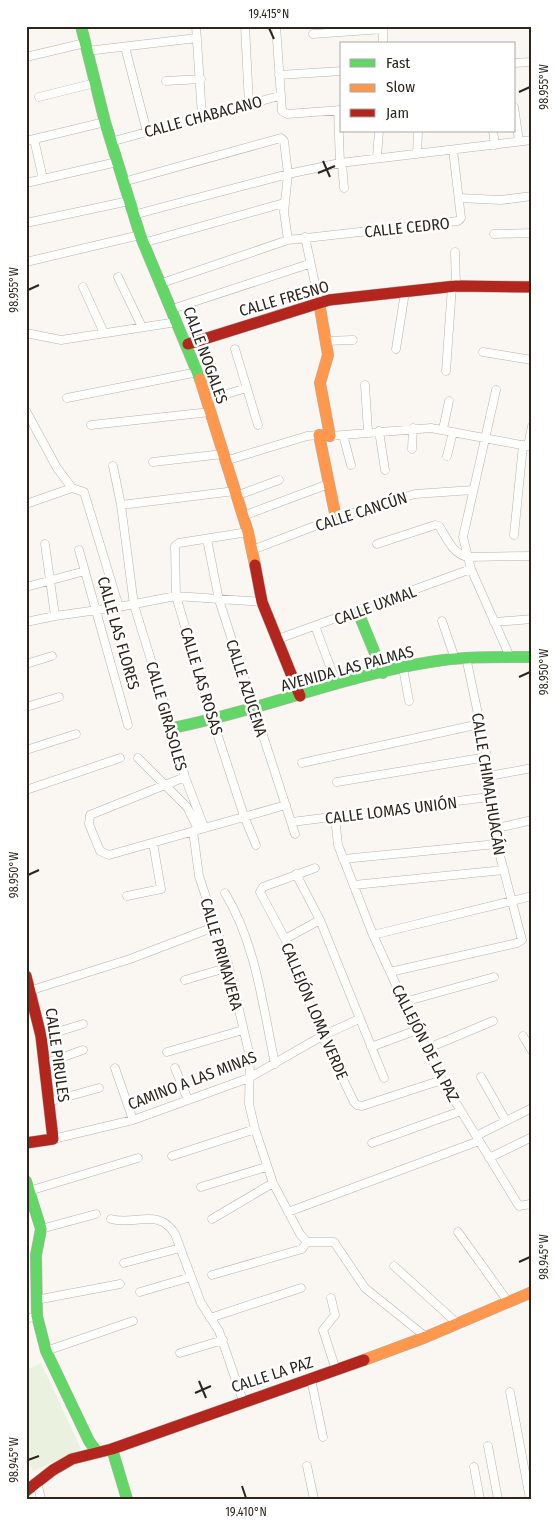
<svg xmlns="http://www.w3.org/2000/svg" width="558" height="1525" font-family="'Fira Sans Condensed',sans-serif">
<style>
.garden{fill:#eaf2df}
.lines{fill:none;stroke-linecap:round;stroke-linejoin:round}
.street-casing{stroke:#b8b3ad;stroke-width:9}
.fast-casing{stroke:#b8b3ad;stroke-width:12}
.slow-casing{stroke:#b8b3ad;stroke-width:12}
.jam-casing{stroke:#b8b3ad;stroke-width:12}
.street{stroke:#fefefd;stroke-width:8}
.fast{stroke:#63d668;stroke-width:11}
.slow{stroke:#ff974d;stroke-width:11}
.jam{stroke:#b3261e;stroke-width:11}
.ticks{fill:none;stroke:#2c261d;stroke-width:2}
.labels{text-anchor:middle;stroke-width:5;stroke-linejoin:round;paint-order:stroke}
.street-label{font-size:16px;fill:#2c261d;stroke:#fff}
.neatline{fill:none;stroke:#2c261d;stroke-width:2}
.ticks-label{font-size:12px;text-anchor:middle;fill:#2c261d}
</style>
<rect width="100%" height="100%" fill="#faf6f2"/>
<path class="garden" d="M41 1363 81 1449 33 1471 26 1456V1370Z"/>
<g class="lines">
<g class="street-casing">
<path id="street" d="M196 26 202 116
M245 26 249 104
M276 26 282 111 287 114 342 110
M383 26V44
M313 34 383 29
M125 47 147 132
M87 51 197 38
M26 57 85 43
M514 63 532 62
M279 75 342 71
M166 81 201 79
M39 97 95 83
M514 107 519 141
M338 110 340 163
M493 131 495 145
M34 139 43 179
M26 141 105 122
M110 142 279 96
M417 154 418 131
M377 157 379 131
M342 163 344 188
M123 182 281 138 284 141 288 174 284 212 288 240
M26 183 117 162
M459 198 501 200 532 196
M133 215 288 174 340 163 532 140
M26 223 129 201
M494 234 532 233
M305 237 319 302
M143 243 284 203
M455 252 456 286
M26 262 140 235
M118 277 142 327
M162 283 288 240 458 221 461 218 453 150
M83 287 104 333
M172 309 309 264
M26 333 61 340 177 322
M325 341 353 340
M235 349 258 425
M396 349 405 292
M483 352 532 360
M446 371 452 286
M365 385 368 432
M496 390 463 537 471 569 510 657
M67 398 198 372
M206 400 247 388
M26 411 57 468 72 488
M91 425 210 412
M443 429 449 401
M379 431 385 470
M343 435 351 465
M330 436 431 428 532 447
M528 446 532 426
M412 449 413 428
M447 456 453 432
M225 461 307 436 319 435
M153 462 223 454
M113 466 121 505 134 605 172 728 185 777 204 827
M236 496 279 480
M26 504 72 488 84 492 119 607
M121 505 235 491
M243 516 326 485
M248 532 179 543 175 546 176 596 213 721 244 816 256 845
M514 535 523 445
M207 539 219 600 295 834
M45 544 55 616
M377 544 435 525 439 526C447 538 452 553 467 557L532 556
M79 550 128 725
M252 550 336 518 415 494 473 490
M26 587 85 571
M442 621 455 659
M26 622 55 616 119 607 176 596 262 602
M494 622 532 619
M315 626 337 685
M278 639 471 569
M26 664 52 656
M403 668 409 701
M26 707 59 697
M26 750 76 734
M138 758 187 807 198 829
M302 763 480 724
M489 776 532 768
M185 777 90 815 89 824 100 851 109 855 286 805
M337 782 487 757
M26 790 120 758
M335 817 338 845 373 935 404 1002 442 1080 519 1206 530 1204 532 1206
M292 822 489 797
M493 829 532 820
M193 831 199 876 229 967 250 1057 249 1104 255 1129 273 1183 300 1234 307 1242H334L365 1288 426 1337
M343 859 497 844
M315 868 263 887 260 892 285 939 322 1036 354 1102 357 1105 362 1106 442 1080
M296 874 320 920 384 1078
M354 885 504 870
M225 893C256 944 263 1007 275 1064
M127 896 161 889 153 843
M373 935 532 896
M285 939 320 920
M390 972 517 943 522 940 493 829 487 757 466 657
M185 980 229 967
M32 990 130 959 214 927
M404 1002 494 977
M523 1036 532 1051
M41 1037 83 1024
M371 1047 417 1030
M426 1049 493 1021
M167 1052 243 1030
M46 1063 83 1050
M115 1068 133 1120
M175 1068 188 1100
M481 1077 506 1121
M48 1102 99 1088
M476 1136 532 1108
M53 1139 133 1120 249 1078 322 1036 359 1019
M372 1143 461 1111
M172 1156 255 1129
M489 1158 532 1137
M201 1187 266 1167
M29 1191 138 1158
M288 1212 479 1141
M111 1219C135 1226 158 1207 175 1234L201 1303 219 1331 243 1401
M212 1219 273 1183
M41 1229 96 1214
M458 1232 509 1303
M124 1263 180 1248
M394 1266 458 1324
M212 1275 302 1249 307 1242
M140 1292 191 1277
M331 1298 335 1315 323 1330 336 1370
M36 1300 120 1284
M210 1318 301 1288
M26 1319 37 1316
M46 1351 133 1321
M180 1353 223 1340
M311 1379 323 1437
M510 1392 530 1499
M488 1446 498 1499
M307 1466 314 1499
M474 1467 480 1499
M37 1482 41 1499"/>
</g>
<g class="fast-casing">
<path id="fast" d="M81 26 105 122 140 235 200 379
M358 612 383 673
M172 728C259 711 342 676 430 662 464 656 497 657 532 657
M26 1181 41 1229 36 1255 37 1316 46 1351 89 1441 97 1452
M112 1449 127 1499"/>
</g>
<g class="slow-casing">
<path id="slow" d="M319 302 328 355 320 383 330 436 319 435 336 518
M200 379 248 532 255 565
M364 1360 426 1337 532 1292"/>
</g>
<g class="jam-casing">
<path id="jam" d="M188 344 329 300 456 286 532 287
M255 565 262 602 300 696
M26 976 41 1036 53 1139 26 1143
M26 1491 53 1470 72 1459 112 1449 364 1360"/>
</g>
<use href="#street" class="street"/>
<use href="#fast" class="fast"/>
<use href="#slow" class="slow"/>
<use href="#jam" class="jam"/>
</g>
<path class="ticks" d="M269 28 274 39M519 92 530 87M323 161 330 177M318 173 335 166M28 290 39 285M519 677 530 672M28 875 39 870M519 1262 530 1257M199 1381 206 1398M195 1393 211 1386M28 1460 39 1456M242 1486 246 1498"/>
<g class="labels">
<g class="street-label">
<text transform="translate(203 116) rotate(-15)" y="6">CALLE CHABACANO</text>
<text transform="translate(407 227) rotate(-6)" y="6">CALLE CEDRO</text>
<text transform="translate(284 298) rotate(-16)" y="6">CALLE FRESNO</text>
<text transform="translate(206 355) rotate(70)" y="6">CALLE NOGALES</text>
<text transform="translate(361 511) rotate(-18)" y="6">CALLE CANCÚN</text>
<text transform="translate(375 605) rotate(-20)" y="6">CALLE UXMAL</text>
<text transform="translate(119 633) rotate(74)" y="6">CALLE LAS FLORES</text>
<text transform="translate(347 668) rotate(-15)" y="6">AVENIDA LAS PALMAS</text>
<text transform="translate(202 681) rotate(73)" y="6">CALLE LAS ROSAS</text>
<text transform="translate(247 688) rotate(72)" y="6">CALLE AZUCENA</text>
<text transform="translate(167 716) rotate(74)" y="6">CALLE GIRASOLES</text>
<text transform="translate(489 784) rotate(81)" y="6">CALLE CHIMALHUACÁN</text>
<text transform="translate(391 810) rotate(-7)" y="6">CALLE LOMAS UNIÓN</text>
<text transform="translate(222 954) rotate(74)" y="6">CALLE PRIMAVERA</text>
<text transform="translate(315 1011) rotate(67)" y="6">CALLEJÓN LOMA VERDE</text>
<text transform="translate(426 1043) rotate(63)" y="6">CALLEJÓN DE LA PAZ</text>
<text transform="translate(58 1055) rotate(82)" y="6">CALLE PIRULES</text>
<text transform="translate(192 1080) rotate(-21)" y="6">CAMINO A LAS MINAS</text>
<text transform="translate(272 1374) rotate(-18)" y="6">CALLE LA PAZ</text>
</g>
</g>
<rect width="558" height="1525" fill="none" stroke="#ffffff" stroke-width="55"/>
<rect x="340" y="42" width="175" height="90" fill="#ffffff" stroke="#aba8a5"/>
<rect x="350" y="59" width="25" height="8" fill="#63d668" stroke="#aba8a5"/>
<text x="386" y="68" font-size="15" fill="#2c261d">Fast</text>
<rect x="350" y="84" width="25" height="8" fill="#ff974d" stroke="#aba8a5"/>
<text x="386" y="92" font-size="15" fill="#2c261d">Slow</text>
<rect x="350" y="109" width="25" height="8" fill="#b3261e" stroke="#aba8a5"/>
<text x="386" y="118" font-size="15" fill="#2c261d">Jam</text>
<rect x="28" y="28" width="502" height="1470" class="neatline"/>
<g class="ticks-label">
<text x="269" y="18">19.415°N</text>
<text transform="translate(544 87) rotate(-90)" y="4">98.955°W</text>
<text transform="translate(14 290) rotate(-90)" y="4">98.955°W</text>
<text transform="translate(544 672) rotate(-90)" y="4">98.950°W</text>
<text transform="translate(14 875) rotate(-90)" y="4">98.950°W</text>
<text transform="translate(544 1257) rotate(-90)" y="4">98.945°W</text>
<text transform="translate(14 1460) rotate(-90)" y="4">98.945°W</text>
<text x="246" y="1516">19.410°N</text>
</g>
</svg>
